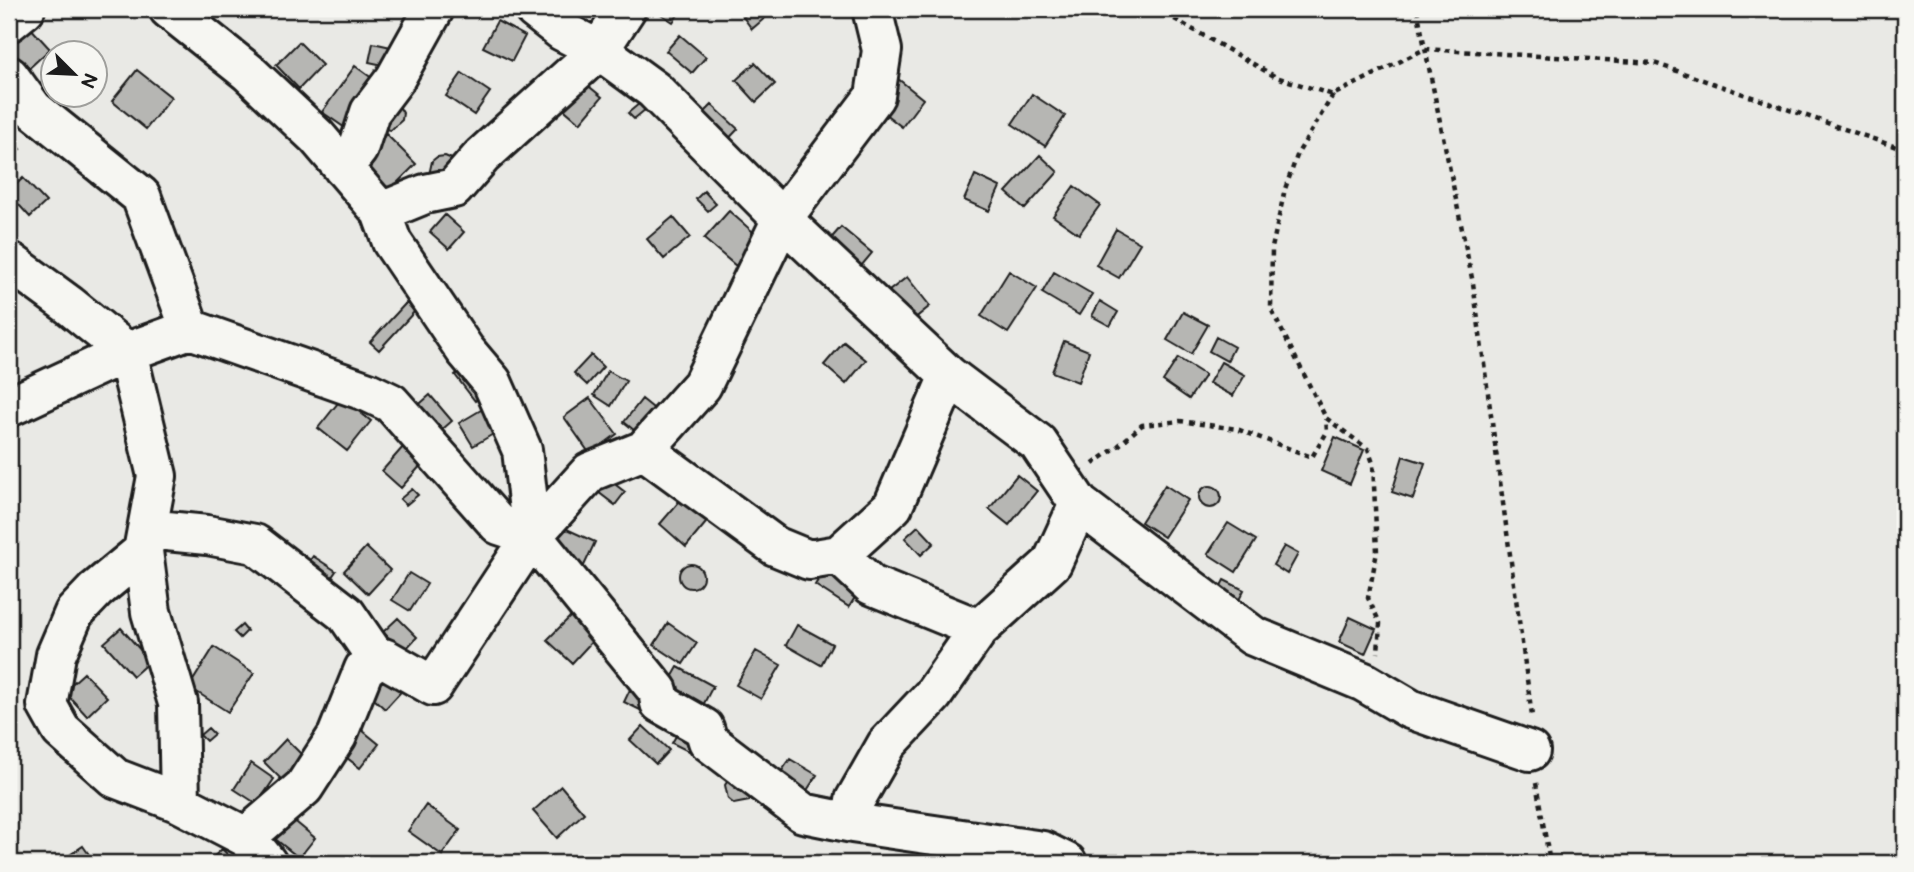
<svg xmlns="http://www.w3.org/2000/svg" width="1914" height="872" font-family="'Balsamiq Sans',sans-serif">
<style>
.building{fill:#b6b6b3;stroke:#1c1c1c;stroke-width:2}
.lines{fill:none;stroke-linecap:round;stroke-linejoin:round}
.minor-casing{stroke:#1c1c1c;stroke-width:44}
.path{stroke:#1c1c1c;stroke-width:4.5;stroke-dasharray:5 5;stroke-linecap:butt}
.minor{stroke:#f6f6f2;stroke-width:38}
</style>
<rect width="100%" height="100%" fill="#e9e9e5"/>
<filter id="ink" filterUnits="userSpaceOnUse"><feTurbulence type="fractalNoise" baseFrequency=".0143" numOctaves="2"/><feDisplacementMap in="SourceGraphic" scale="14" xChannelSelector="R" yChannelSelector="G"/><feConvolveMatrix kernelMatrix="1 2 1 2 8 2 1 2 1" color-interpolation-filters="sRGB"/></filter>
<g filter="url(#ink)">
<path class="building" d="M653 9H682L673 22Z
M753 9H759L766 17 752 29 743 17Z
M497 21 525 36 512 61 483 47Z
M28 25 50 49 25 72 9 53V43Z
M680 35 706 57 692 73 666 51Z
M299 42 322 65 299 89 276 65Z
M373 43 400 49 397 68 369 62Z
M755 63 775 84 756 102 736 80Z
M355 66 383 86 351 132 322 112Z
M137 70 171 97 146 129 112 101Z
M462 73 490 92 474 115 446 96Z
M897 78 923 99 902 127 875 106Z
M580 79 602 97 580 123 559 105Z
M70 94H91L82 105Z
M1032 94 1065 116 1045 146 1012 124Z
M393 102 399 106 403 113 402 120 391 130 384 129Z
M640 103 646 109 634 119 628 113Z
M712 105 738 129 721 147 695 122Z
M386 134 416 164 387 193 358 163Z
M9 136 20 149 10 157 9 156Z
M1040 155 1058 172 1025 209 1006 192Z
M445 156 452 159 455 166 433 181 429 175 432 161 437 157Z
M975 175 1000 187 989 211 964 200Z
M23 178 46 202 30 217 9 194V191Z
M1074 186 1100 205 1079 234 1053 216Z
M704 191 716 204 708 211 696 199Z
M729 211 760 238 736 266 704 239Z
M445 215 464 232 449 249 430 232Z
M673 217 690 237 664 259 647 239Z
M841 227 872 253 852 277 820 251Z
M1116 229 1140 243 1119 278 1096 265Z
M1009 271 1037 288 1008 333 981 316Z
M1054 272 1092 294 1079 315 1042 293Z
M907 277 930 306 908 324 884 295Z
M1100 301 1118 312 1110 326 1092 316Z
M406 303 415 311 379 350 370 342Z
M1183 312 1208 325 1191 354 1167 340Z
M1216 337 1234 347 1227 361 1209 351Z
M1064 341 1089 351 1078 382 1052 372Z
M844 342 866 360 846 384 824 365Z
M591 355 603 367 587 385 574 373Z
M1178 358 1205 375 1189 399 1163 381Z
M471 362 491 388 475 401 455 375Z
M1221 362 1245 375 1233 396 1209 383Z
M608 371 626 381 611 406 594 395Z
M430 395 452 421 436 435 414 409Z
M342 398 371 421 347 451 318 428Z
M590 398 617 434 590 454 564 417Z
M642 399 663 416 645 439 624 422Z
M486 407 500 430 473 446 459 423Z
M1335 437 1364 450 1350 484 1321 471Z
M403 447 422 464 401 488 382 471Z
M1403 456 1425 463 1413 499 1392 492Z
M599 472 625 492 615 505 589 485Z
M1017 475 1037 491 1009 525 989 509Z
M1165 485 1188 500 1164 537 1141 522Z
M1199 497a11 11 0 1 1 22 0a11 11 0 1 1-22 0Z
M412 489 418 495 406 505 400 499Z
M684 496 710 518 686 547 660 524Z
M1228 523 1256 540 1236 572 1208 554Z
M560 526 595 542 583 568 548 552Z
M918 526 934 543 921 555 905 538Z
M1284 546 1298 554 1287 574 1273 565Z
M366 547 390 570 368 594 344 571Z
M313 556 336 571 323 590 300 574Z
M830 561 864 583 849 607 815 585Z
M679 576a12 12 0 1 1 24 0a12 12 0 1 1-24 0Z
M409 573 427 584 410 611 392 600Z
M1224 580 1244 590 1236 606 1215 597Z
M573 614 596 637 572 663 547 640Z
M1350 617 1376 629 1365 654 1339 642Z
M398 618 417 637 403 652 383 632Z
M668 623 697 643 683 664 654 645Z
M242 625 247 631 240 638 234 632Z
M797 625 832 644 821 665 786 645Z
M121 628 150 661 133 676 104 643Z
M214 647 254 673 228 712 189 687Z
M756 651 781 665 761 699 736 685Z
M386 662 409 683 385 709 362 688Z
M678 667 713 686 698 715 662 695Z
M84 673 107 697 87 716 64 691Z
M634 681 650 689 640 710 624 702Z
M684 721 699 728 688 751 672 743Z
M357 726 379 744 360 768 337 750Z
M643 726 669 750 656 764 630 740Z
M208 728 214 734 206 741 200 735Z
M286 739 308 761 286 784 264 762Z
M790 759 817 775 804 795 777 778Z
M251 763 274 779 257 804 234 789Z
M729 779 752 795 749 801 734 804 728 799 725 785Z
M561 786 584 813 557 838 533 811Z
M426 805 460 830 442 855 408 831Z
M291 818 315 838 299 858 274 838Z
M83 846 95 863H67L64 859Z
M222 849 236 863H207Z"/>
<g class="lines">
<g class="minor-casing">
<path id="minor" d="M169 9 248 72 317 137 381 212 392 242 465 350 492 382 522 450 532 536
M534 9 562 31 599 50 654 90 782 219 949 376 1038 443 1079 504 1253 636 1364 682 1410 709 1530 751
M9 22 25 9
M9 76 33 109 141 196 190 329
M343 168 358 149 370 112 395 79 434 9
M381 212 425 194 454 188 482 156 599 50 626 9
M9 261 69 305 127 352 157 476 143 551 151 612 178 703 180 803 246 837 267 863
M9 407 127 352 190 329 368 392 391 403 499 525 532 536 658 691 660 703 704 728 708 741 803 813 852 823
M644 450 775 546 809 560 839 555 871 585 979 629
M147 529 207 535 255 544 346 614 377 659 384 658 433 686 532 536 590 472 644 450 702 385 782 219 875 96 882 50 872 9
M143 551 96 590 74 613 56 655 47 705 61 730 115 778 180 803
M839 555 893 506 949 376
M246 837 304 787 337 736 364 669 377 659
M1067 863 1043 851 852 823 855 800 887 744 933 695 979 629 1052 563 1079 504"/>
</g>
<path class="path" d="M1157 9 1276 77 1333 95 1425 49 1654 63 1905 150
M1417 9 1473 283 1532 716
M1333 95 1298 153 1285 189 1272 248 1271 309 1326 418 1368 449 1373 463 1377 552 1368 598 1380 623 1378 653
M1093 464 1118 446 1142 425 1180 421 1237 429 1312 457 1327 432 1326 419
M1536 783 1550 863"/>
<use href="#minor" class="minor"/>
</g>
</g>
<rect width="1914" height="872" fill="none" stroke="#f6f6f2" stroke-width="35"/>
<rect x="18" y="18" width="1879" height="837" fill="none" stroke="#1c1c1c" stroke-width="2.5" filter="url(#ink)"/>
<g transform="translate(74 74) rotate(114)"><circle r="33" fill="#f6f6f2" stroke="#9f9f9c" stroke-width="2"/>
<path d="M0-5L12 26L0 18L-12 26Z" fill="#1c1c1c"/>
<text y="-10" font-size="19" font-weight="bold" text-anchor="middle" fill="#1c1c1c">N</text>
</g>
</svg>
